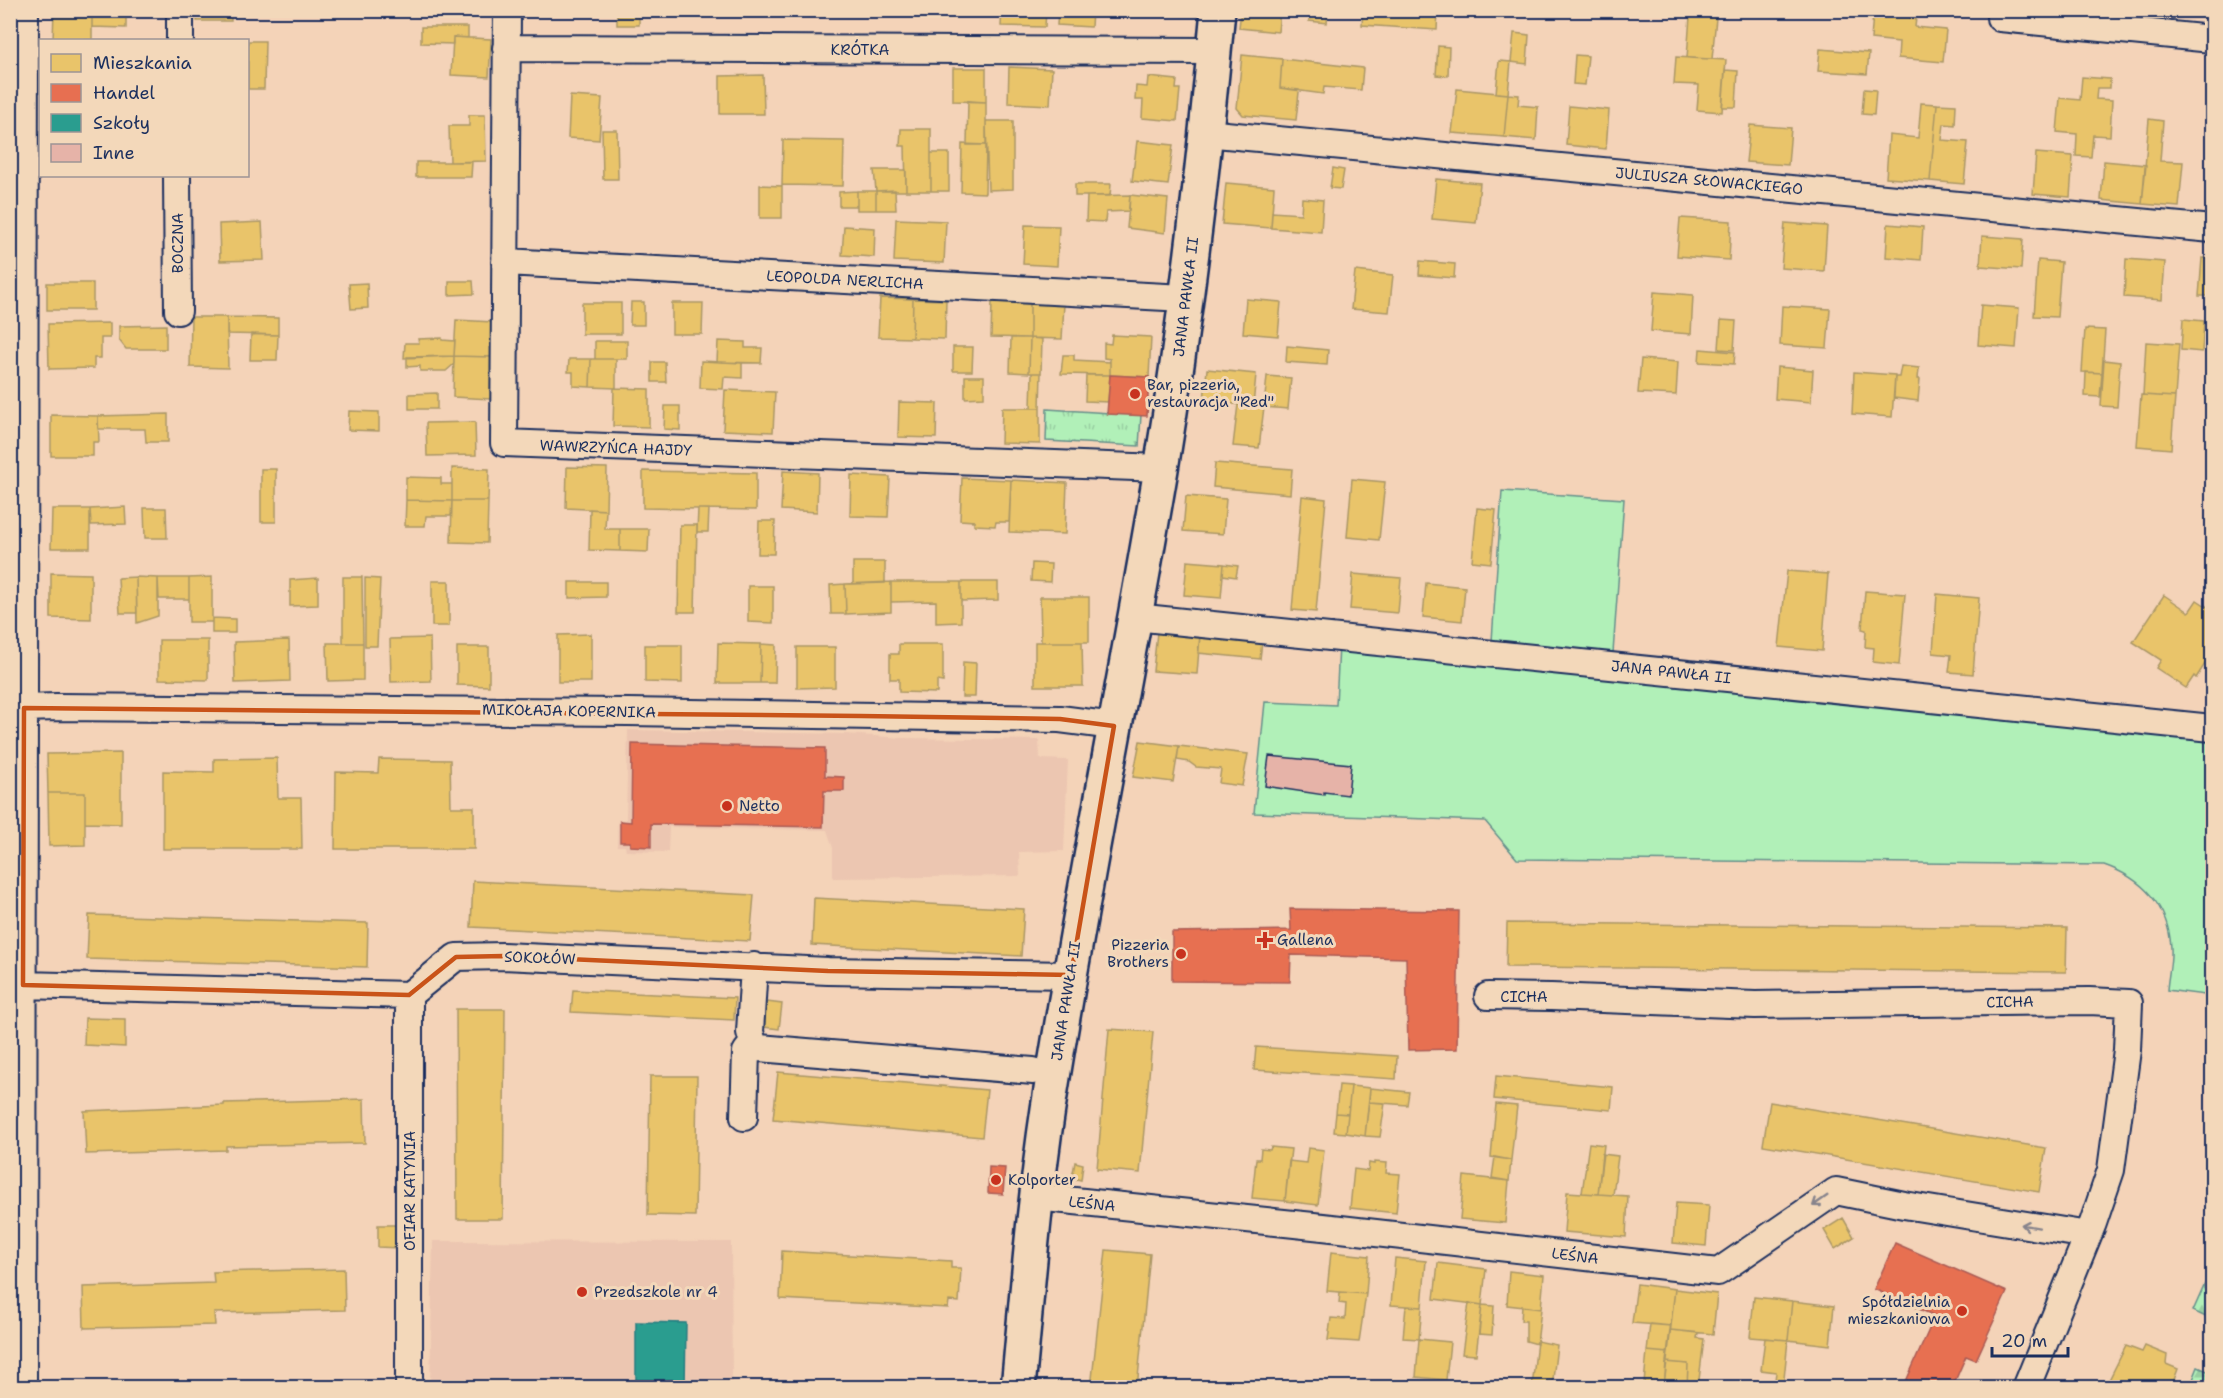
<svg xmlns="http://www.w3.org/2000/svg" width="2223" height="1398" font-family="'Shantell Sans',sans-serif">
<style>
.built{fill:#ecc6b1}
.green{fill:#b1f0b8;stroke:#66908b;stroke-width:1.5}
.forest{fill:url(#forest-firs);stroke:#66908b;stroke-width:1.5}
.park{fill:url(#park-tufts);stroke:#66908b;stroke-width:1.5}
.homes{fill:#e9c46a;stroke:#ab9766;stroke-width:1.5}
.shops{fill:#e76f51;stroke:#aa5c55;stroke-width:1.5}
.schools{fill:#2a9d8f;stroke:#267c80;stroke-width:1.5}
.building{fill:#e6b3a8;stroke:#1b2f5e;stroke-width:1.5}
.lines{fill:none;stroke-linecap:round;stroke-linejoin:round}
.minor-casing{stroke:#1b2f5e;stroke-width:30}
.tertiary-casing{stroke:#1b2f5e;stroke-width:38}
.minor{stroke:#f3d8ba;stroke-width:26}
.tertiary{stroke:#f3d8ba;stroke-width:33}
.oneway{stroke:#87848c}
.marked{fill:none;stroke:#c95318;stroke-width:4.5;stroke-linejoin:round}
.poi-dot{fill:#c8321e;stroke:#f3d8ba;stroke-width:2}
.labels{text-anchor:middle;stroke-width:6;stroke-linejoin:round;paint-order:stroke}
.street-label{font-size:15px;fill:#1b2f5e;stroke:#f3d8ba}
.poi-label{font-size:15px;fill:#1b2f5e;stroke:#f3d8ba;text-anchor:start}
</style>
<defs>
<pattern id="forest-firs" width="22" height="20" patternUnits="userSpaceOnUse" patternTransform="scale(1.5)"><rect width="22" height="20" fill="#b1f0b8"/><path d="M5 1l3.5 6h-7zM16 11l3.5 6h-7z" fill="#98cea1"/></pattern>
<pattern id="park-tufts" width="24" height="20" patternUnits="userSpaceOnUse" patternTransform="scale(1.5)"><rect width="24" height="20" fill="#b1f0b8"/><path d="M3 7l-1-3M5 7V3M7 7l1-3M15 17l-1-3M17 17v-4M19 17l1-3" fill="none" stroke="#98cea1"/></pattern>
</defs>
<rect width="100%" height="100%" fill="#f4d3b8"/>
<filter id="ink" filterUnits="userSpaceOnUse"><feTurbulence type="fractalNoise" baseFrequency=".0167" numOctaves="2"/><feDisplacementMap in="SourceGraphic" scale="12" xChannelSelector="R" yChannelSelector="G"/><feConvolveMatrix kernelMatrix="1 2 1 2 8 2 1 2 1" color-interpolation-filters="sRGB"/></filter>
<g filter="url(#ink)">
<path class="built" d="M628 730 846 734 903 738 1039 740 1040 759 1068 760 1064 851 1019 852 1020 876 833 878V848L827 830 669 827 668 852 626 851 625 846H617L618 820H626Z
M433 1241 731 1242 732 1387 430 1388Z"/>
<path class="green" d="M1502 491 1624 499 1613 653 1840 676 2212 720V996L2167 990C2168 976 2172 961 2171 948 2169 906 2142 878 2104 865L1517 859 1485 821 1254 813 1265 702 1336 705 1340 626 1492 641Z"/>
<path class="forest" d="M2212 1268V1320L2193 1311Z
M2198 1367 2212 1373V1387H2190Z"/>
<path class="park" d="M1047 409 1141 415 1139 446 1046 441Z"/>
<path class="homes" d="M54 10H92V40H53Z
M92 10H126V28L92 27Z
M197 10H231V21H197Z
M617 10H639V25H617Z
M1002 10H1046L1045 27 1001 26Z
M1058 10H1092L1091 27 1057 25Z
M1241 10H1280L1278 32 1239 28Z
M1310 10H1328L1327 23 1309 21Z
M1363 10H1438L1437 30 1362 25Z
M2081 10H2140L2139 15Z
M1887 13 1910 15V18H1916L1915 27 1946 30 1943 62 1898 58 1899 42 1871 39 1873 14 1886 15Z
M1690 16 1716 18 1712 59 1687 58Z
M421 27H468V38L453 37V44L421 43Z
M1514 33 1529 35 1527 64 1511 62Z
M453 37 491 39 489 77 451 75Z
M248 41H265L264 89H248Z
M1438 46 1449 47 1448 76 1436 75Z
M1820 49 1869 53 1867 74 1818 71Z
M1242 55 1282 59 1280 88 1299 90V92L1296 120 1243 115 1237 108Z
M1575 55 1588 56 1585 85 1573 84Z
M1676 57 1726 60 1722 112 1697 110 1699 85 1674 84Z
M1282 59 1363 68 1361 90 1324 87 1323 94 1280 88Z
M1499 61 1511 62 1508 94 1496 93Z
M1009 67 1052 69 1050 105 1008 103Z
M953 68H986V102L953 101Z
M1725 70 1738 71 1736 107H1722Z
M763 75 764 114H720V76Z
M1148 77 1177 80 1176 89H1180L1177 121 1142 118 1143 100H1135L1136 86 1147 87Z
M2082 77 2110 79V88H2097L2096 99 2112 100 2110 136 2093 135 2091 157 2076 156 2077 134 2057 132 2060 98 2080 100Z
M1457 89 1508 94 1504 137 1452 133Z
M1864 89 1876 90 1874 115 1862 114Z
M1508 94 1519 95 1518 105 1538 107 1536 140 1504 137Z
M570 96 602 98 599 140 568 138Z
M968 101 986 102V145H967Z
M1921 103 1937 104 1930 181 1886 178 1889 135 1918 138Z
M1937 104 1956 105 1955 125 1944 124 1942 140 1968 142 1964 184 1930 181Z
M1569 106 1609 110 1606 149 1566 145Z
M469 115H485L486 161 450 162 449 126H469Z
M2149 119 2163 121 2160 161 2183 162 2179 207 2142 204Z
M986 121H1013V189L988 190Z
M1750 125 1791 128 1788 165 1746 162Z
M901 129H931V191H906L905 146H900Z
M602 130H617L618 179H603Z
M783 140 844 141 843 186 782 185Z
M1137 141 1173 145 1168 185 1132 181Z
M962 144 986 145 985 193 961 192Z
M931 153H949V191H931Z
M2036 153 2073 156 2070 197 2033 194Z
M2104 161 2146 165 2142 204 2101 200Z
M416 162H472L471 177H416Z
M1333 168 1344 170 1341 189 1330 188Z
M874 170H906V191H876Z
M1436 179 1480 183 1476 223 1432 219Z
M1226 183 1274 187 1271 228 1222 224Z
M1075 184H1111L1110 196H1075Z
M760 185 782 186V218H760Z
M895 190 896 210H876V191Z
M857 191V206H839V192Z
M857 191H876V210H857Z
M1130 195 1168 199 1165 233 1127 228Z
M1130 195 1129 211 1106 212 1105 222 1086 221 1087 196Z
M1302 198 1323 200 1321 232 1271 228 1272 212 1301 214Z
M1680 218 1731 221 1729 260 1677 256Z
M896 219 946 221 944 263 894 261Z
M262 222 264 260 220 261 219 224Z
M1785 223 1827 226 1824 271 1781 268Z
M1888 224 1923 227 1921 260 1886 257Z
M1025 225 1059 226 1057 266 1023 264Z
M844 226 875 228 874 257 842 255Z
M1982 236 2023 239 2021 269 1980 266Z
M2202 258 2212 259V296H2199Z
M2126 259 2165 262 2162 300 2124 297Z
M2038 260 2061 262 2057 317 2034 316Z
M1420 261 1455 264 1454 278 1419 275Z
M1355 271 1393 275 1389 312 1351 309Z
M449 281H473L474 294 449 295Z
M47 283H93V310H47Z
M367 283 368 308 351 309 349 284Z
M1654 292 1693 295 1691 334 1651 331Z
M880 298 913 299 912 338 878 337Z
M913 299 946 300 945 339 912 338Z
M1246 299 1281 302 1278 336 1243 333Z
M631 302H644V325H630Z
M992 302 1030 303V338L991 337Z
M582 303H621V334H582Z
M672 303H703L702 334H672Z
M1030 303 1064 304 1062 339 1030 338Z
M1981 305 2019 308 2016 348 1978 345Z
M1782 306 1830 309 1827 348 1780 345Z
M191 317H227L228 368 190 367Z
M227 317 278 318V335L227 334Z
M2183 319 2204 321 2202 352 2181 350Z
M456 320 493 322 492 357 454 356Z
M1721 320 1736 321 1734 350 1719 349Z
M110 323V338H101V358H94V368L49 369 48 324Z
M166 325V349H126L119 340V326Z
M2085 329 2105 330 2102 373 2082 372Z
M251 334 278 335 277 360H250Z
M1112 335 1151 337 1149 377 1110 375V359L1104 358V343L1111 344Z
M442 338V340L455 341 454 356 404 358 405 343H419L418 339Z
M1011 338H1030L1029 373 1010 372Z
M1030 338 1042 339 1041 373H1029Z
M595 341H627V359H595Z
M718 341 745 342V348H762L761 363 717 362Z
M2146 342 2179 344 2175 397 2143 395Z
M1287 346 1328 350 1327 365 1286 362Z
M953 347H973L972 371H953Z
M1700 349 1735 352 1734 364 1699 362Z
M1063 355H1074V360L1110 362V375L1061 374Z
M454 356 492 357 491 399 453 397Z
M454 356V364L446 371H420V366L407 367V357Z
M569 359H591L590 387 573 386V372H568Z
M591 359H616V388L590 387Z
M1641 359 1678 362 1676 395 1638 393Z
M2104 360 2120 362 2117 407 2101 406Z
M701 361 742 363V378L724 377 723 389 700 388Z
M652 362H665L666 382H652Z
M1901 366 1919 368 1918 379H1920L1918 401 1894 398 1895 377H1899Z
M1777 367 1813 370 1811 402 1775 399Z
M1207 369 1256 374 1253 406 1204 401Z
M1854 372 1895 375 1892 417 1852 414Z
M2086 372 2102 373 2100 397 2085 396Z
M1032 373H1041L1040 408H1031Z
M1086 375H1110L1108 402 1085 401Z
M965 376H984V397L965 398Z
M1267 376 1291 378 1288 409 1264 407Z
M614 388 649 389V427L613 426Z
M725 390 775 392 773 432 723 430Z
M437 393V409H409V394Z
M2141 395 2175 397 2171 449 2137 446Z
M899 402 937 403 936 438 898 437Z
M1238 404 1264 407 1259 448 1233 446Z
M665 406H680V430L664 429Z
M1002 408H1040V444L1001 443Z
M349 411 379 412V431L348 430Z
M168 414V442H146L145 429H98V416Z
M51 415 98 416 99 442H93V456H51Z
M475 422 476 455 427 456 426 423Z
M1215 463 1292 469 1290 494 1213 487Z
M567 467 607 468 606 510 566 508Z
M452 468 489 469 488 501H452Z
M261 469H276V522H261Z
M643 471 756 473V510L643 508Z
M783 471 818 473 817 512 781 510Z
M851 475 890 477 888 517 850 516Z
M406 477 441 478V484H452V501L406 500Z
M962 478 1011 480 1009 522H996L995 526 974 525V521L960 520Z
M1352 479 1385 482 1379 540 1347 537Z
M1011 480 1067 483 1065 534 1009 532Z
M1186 496 1226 499 1223 534 1183 531Z
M1302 496 1326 499 1316 612 1292 610Z
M406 500 452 501 451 516H426L425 526H405Z
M452 501H488L487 543 451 542Z
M125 507 126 524 91 525 90 509Z
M144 508H166L167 538H145Z
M1477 508 1496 510 1491 563 1472 561Z
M52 509H90V548H51Z
M590 509 606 510 605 529H620V551L589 550Z
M698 509H709L708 532H697Z
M759 521H775L774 554H758Z
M680 525H697L695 612H678Z
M620 529H649L648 552 620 551Z
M1187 561 1224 564 1221 598 1184 595Z
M853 562H885V583L853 584Z
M1032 563 1051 564 1050 582 1031 581Z
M1224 564 1238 566 1236 577 1223 575Z
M1787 571 1828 574 1822 651 1779 647Z
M51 573 91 574V619L51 618Z
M1353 574 1401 578 1398 613 1350 609Z
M136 577 137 613H120L118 578Z
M136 577 158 578V616L137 623Z
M212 577V622H189V578Z
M343 577H362L363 643H343Z
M158 578H189V599H159Z
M318 578V605L290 606V580Z
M365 578 380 579 377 646H365Z
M432 581H449V626H432Z
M569 582H606V597L569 598Z
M891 582H961V622L936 623V601L891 602Z
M891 582V612L846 614 845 584Z
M961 582H998V600L961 601Z
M1426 583 1465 587 1462 621 1423 617Z
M845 584 846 614H831L830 585Z
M748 586H773V623L748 622Z
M1865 591 1905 594 1899 665 1873 662 1874 648 1865 647 1866 630 1862 629Z
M1937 594 1979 598 1973 674 1949 672 1951 655 1933 653Z
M2164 595 2189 612 2197 600 2212 610V653L2196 678 2194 676 2186 688 2156 668 2161 660 2133 642Z
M1040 597H1089V642H1041Z
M212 618 235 619V633H212Z
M1157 632 1200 636 1197 674 1153 671Z
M591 634V682H558V635Z
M1200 636 1262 642 1260 659 1198 653Z
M430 638 431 681 391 682 390 639Z
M159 640H208V680L159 679Z
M289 640 290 681 235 683 234 642Z
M1035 642H1082L1083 686H1035Z
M327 643H363V680L328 681Z
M718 643 761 644 760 683H717Z
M761 644 776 645 775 683H760Z
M899 644H943V682L937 681V693L899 692V679H890V654H899Z
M645 645H682V683L645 682Z
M457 647H489V686L457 685Z
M797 647H835V687L797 688Z
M963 662 976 663 975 697H962Z
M1140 741 1179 746 1173 782 1133 777Z
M1179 746 1248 754 1242 786 1219 783 1221 769 1196 767 1189 762 1177 760Z
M121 753V824L85 823V793H48L47 754Z
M277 758 278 798H301L302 849H163V771L214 772V759Z
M379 759 450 760 451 807H474V849H335L336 772 378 773Z
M48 793H85V845L49 846Z
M473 881 754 895 750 941 471 927Z
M814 898 1024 909 1021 956 812 945Z
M89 915 368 923 367 967 87 959Z
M1507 923 2067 928 2066 972 1506 967Z
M573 990 735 998 734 1020 571 1012Z
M767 1002 782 1004 779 1029 764 1027Z
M456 1009H505L503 1219H457Z
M85 1018 125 1019V1047L84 1045Z
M1109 1029 1153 1032 1140 1173 1097 1169Z
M1256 1047 1397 1056 1396 1079 1254 1070Z
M778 1072 987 1090 982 1137 773 1119Z
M650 1076H697L695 1216 648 1215Z
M1496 1076 1613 1087 1611 1110 1494 1099Z
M1339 1085 1351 1086 1348 1114 1336 1113Z
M1351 1086 1370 1088 1365 1136 1346 1133Z
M1370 1088 1409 1092 1407 1105 1369 1102Z
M364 1099 365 1143 226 1146V1150L86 1154 84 1111 224 1105V1103Z
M1369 1102 1385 1103 1380 1137 1365 1136Z
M1770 1102 2046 1148 2039 1192 1763 1145Z
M1496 1104 1517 1106 1511 1160 1491 1157Z
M1336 1113 1348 1114 1346 1133 1334 1132Z
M1589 1143 1604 1145 1598 1194 1582 1193Z
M1271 1147 1291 1149 1285 1201 1252 1198 1256 1159H1260L1261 1149 1270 1150Z
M1308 1148 1324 1150 1318 1205 1285 1201 1289 1161 1306 1163Z
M1602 1154 1618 1156 1613 1195 1598 1194Z
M1495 1157 1511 1160 1509 1181 1492 1178Z
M1075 1162 1083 1164 1081 1180 1072 1178Z
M1374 1162 1387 1163 1386 1173 1400 1174 1396 1213 1350 1208 1354 1169 1368 1171 1369 1163 1374 1164Z
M1464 1176 1509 1181 1505 1223 1460 1219Z
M1567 1192 1628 1196 1626 1237 1564 1232Z
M1676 1203 1709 1205 1706 1246 1673 1243Z
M1843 1218 1854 1237 1835 1249 1824 1230Z
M378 1225H400V1248L378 1247Z
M1106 1250 1150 1254 1137 1388H1091Z
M782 1251 951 1261V1268H961L959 1302 949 1301 948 1308 780 1299Z
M1331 1252 1369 1256 1366 1294 1327 1291Z
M1395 1258 1426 1261 1422 1307 1391 1305Z
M1438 1263 1486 1269 1482 1305 1434 1299Z
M344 1269 345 1310 214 1313 215 1325 84 1328 83 1287 214 1283 213 1272Z
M1509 1271 1544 1275 1541 1309 1507 1305Z
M1637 1284 1675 1289 1671 1326 1632 1323Z
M1675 1289 1717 1294 1713 1334 1670 1330Z
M1340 1292 1366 1294 1359 1342 1328 1340 1331 1318 1345 1319 1346 1304 1339 1303Z
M1754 1297 1792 1301 1788 1340 1750 1337Z
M1792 1301 1834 1306 1830 1345 1788 1340Z
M1469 1303 1482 1305 1476 1355 1462 1354Z
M1482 1305 1494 1306 1492 1335 1479 1334Z
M1406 1306 1422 1307 1419 1339 1403 1338Z
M1522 1306 1541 1309 1537 1344 1526 1341V1321H1521Z
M1650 1324 1671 1326 1668 1353 1647 1351Z
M1670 1330 1698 1333 1697 1338 1704 1339 1698 1388H1687L1688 1364 1666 1362Z
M1765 1338 1788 1340 1783 1388H1774L1776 1372 1761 1370Z
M1419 1339 1450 1342 1446 1380 1416 1377Z
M1537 1341 1557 1345 1552 1388H1532Z
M2126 1346 2142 1352 2145 1346 2167 1355 2166 1364 2178 1369 2171 1388H2110L2106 1386Z
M1647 1351 1668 1353 1664 1385 1644 1383Z
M1666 1362 1688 1364 1687 1388H1664Z
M1784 1383 1808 1387V1388H1783Z"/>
<path class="shops" d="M1110 375 1149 377 1147 416 1107 414Z
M632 744 825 748V776L844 777V791H824L823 827 651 824V847L630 846V842H620V821L631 822Z
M1290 909 1459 911 1457 1049 1408 1050 1406 958 1291 955 1290 982 1172 981V932L1291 930Z
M989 1167 1005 1168 1003 1194 988 1193Z
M1895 1243 2007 1292 1976 1360 1966 1356 1952 1388H1903L1935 1316 1874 1289Z"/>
<path class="schools" d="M636 1322 686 1323 685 1388H636Z"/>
<path class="building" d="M1269 756 1351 764 1348 795 1324 792V795L1265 786Z"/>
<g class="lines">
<g class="minor-casing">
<path id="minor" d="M507 10 504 443 1161 468
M2001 10 2000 18 2212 39
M180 40V10
M506 48 1214 51
M1205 133 2212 229
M177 176 178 311
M505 262 1185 298
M1135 617 2212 728
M24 708 57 707 628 712 1060 719 1114 726
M754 966 750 1032 753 1043 759 1048 1033 1071
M23 985 409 995 456 957 503 956 828 971 1071 975
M1488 996 1551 997 1755 1005 2089 1001 2129 1003 2127 1050 2111 1170 2093 1223 2026 1388
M744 1117 746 1052 753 1043
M1036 1197 1323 1227 1718 1272 1836 1191 1904 1205 2088 1235
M23 1388 25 10
M409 1388V995"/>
</g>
<g class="tertiary-casing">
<path id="tertiary" d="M1018 1388C1027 1295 1034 1202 1048 1109 1081 895 1125 683 1161 469 1186 317 1204 163 1218 10"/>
</g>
<use href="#minor" class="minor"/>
<use href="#tertiary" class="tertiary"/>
</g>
<defs><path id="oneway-shaft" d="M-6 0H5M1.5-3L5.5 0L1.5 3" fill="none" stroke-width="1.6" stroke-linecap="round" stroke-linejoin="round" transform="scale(1.5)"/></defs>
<g class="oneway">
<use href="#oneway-shaft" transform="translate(1820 1201) rotate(145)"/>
<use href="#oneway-shaft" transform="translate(2030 1226) rotate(-170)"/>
</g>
</g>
<path class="marked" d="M24 708 861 716 1060 719 1114 726 1071 975 828 971 503 956 456 957 409 995 23 985Z"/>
<g class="poi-dot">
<circle cx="1135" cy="394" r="6"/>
<circle cx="727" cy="806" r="6"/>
<path d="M1262 931h6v6h6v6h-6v6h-6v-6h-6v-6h6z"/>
<circle cx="1181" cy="954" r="6"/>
<circle cx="996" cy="1180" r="6"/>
<circle cx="582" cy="1292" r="6"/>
<circle cx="1962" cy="1311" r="6"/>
</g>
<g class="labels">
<g class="street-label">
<text x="860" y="55">KRÓTKA</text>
<text transform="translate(1709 181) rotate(5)" y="5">JULIUSZA SŁOWACKIEGO</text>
<text transform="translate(178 243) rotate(-90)" y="5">BOCZNA</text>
<text transform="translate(845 280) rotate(3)" y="5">LEOPOLDA NERLICHA</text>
<text transform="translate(1186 297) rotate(-83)" y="5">JANA PAWŁA II</text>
<text transform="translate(616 448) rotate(2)" y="5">WAWRZYŃCA HAJDY</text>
<text transform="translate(1671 672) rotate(6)" y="5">JANA PAWŁA II</text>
<text transform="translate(569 711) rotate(1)" y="5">MIKOŁAJA KOPERNIKA</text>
<text transform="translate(540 958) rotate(2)" y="5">SOKOŁÓW</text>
<text x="1524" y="1002">CICHA</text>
<text transform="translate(1066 1001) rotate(-81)" y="5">JANA PAWŁA II</text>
<text transform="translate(2010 1002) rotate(-1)" y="5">CICHA</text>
<text transform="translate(410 1191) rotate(-90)" y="5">OFIAR KATYNIA</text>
<text transform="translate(1092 1204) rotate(6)" y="5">LEŚNA</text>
<text transform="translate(1575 1256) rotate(7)" y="5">LEŚNA</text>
</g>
<g class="poi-label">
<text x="1147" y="390">Bar, pizzeria,<tspan x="1147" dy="17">restauracja "Red"</tspan></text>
<text x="739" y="811">Netto</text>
<text x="1277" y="945">Gallena</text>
<text x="1169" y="950" text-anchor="end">Pizzeria<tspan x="1169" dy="17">Brothers</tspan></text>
<text x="1008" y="1185">Kolporter</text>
<text x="594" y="1297">Przedszkole nr 4</text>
<text x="1950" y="1307" text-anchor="end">Spółdzielnia<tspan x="1950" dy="17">mieszkaniowa</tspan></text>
</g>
</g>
<rect width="2223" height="1398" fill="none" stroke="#f3d8ba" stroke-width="36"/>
<rect x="18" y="18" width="2187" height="1362" fill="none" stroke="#1b2f5e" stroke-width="2" filter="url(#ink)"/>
<rect x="39" y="39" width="210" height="138" fill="#f3d8ba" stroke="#9d9495" stroke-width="1.5"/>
<rect x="51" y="54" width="30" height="18" fill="#e9c46a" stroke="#9d9495" stroke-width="1.5"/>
<text x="93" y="69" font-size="18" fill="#1b2f5e">Mieszkania</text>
<rect x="51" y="84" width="30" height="18" fill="#e76f51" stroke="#9d9495" stroke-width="1.5"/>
<text x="93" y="99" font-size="18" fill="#1b2f5e">Handel</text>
<rect x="51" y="114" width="30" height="18" fill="#2a9d8f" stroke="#9d9495" stroke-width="1.5"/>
<text x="93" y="129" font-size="18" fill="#1b2f5e">Szkoły</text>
<rect x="51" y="144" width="30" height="18" fill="#e6b3a8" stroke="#9d9495" stroke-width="1.5"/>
<text x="93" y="159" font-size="18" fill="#1b2f5e">Inne</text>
<path d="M1992 1347v9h76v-9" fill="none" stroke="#1b2f5e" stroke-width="3"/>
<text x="2001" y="1347" font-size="18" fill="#1b2f5e" stroke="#f3d8ba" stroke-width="4.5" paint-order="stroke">20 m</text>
</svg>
